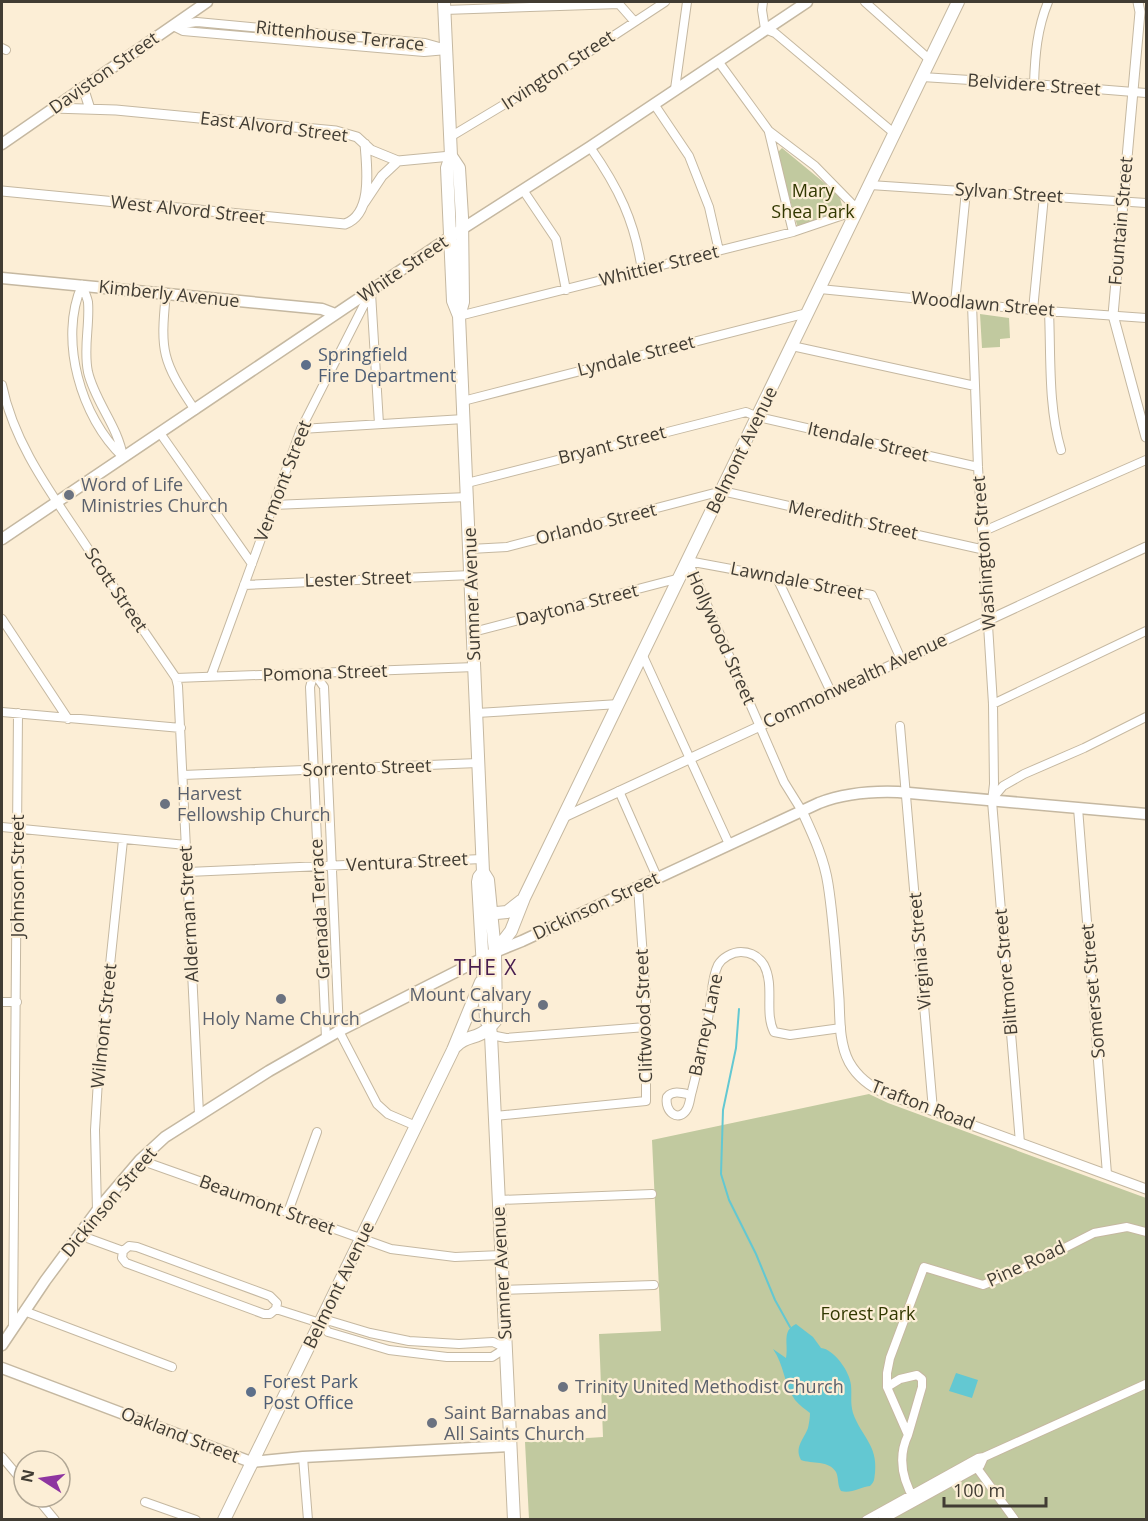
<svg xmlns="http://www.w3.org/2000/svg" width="1148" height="1521" font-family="'Open Sans',sans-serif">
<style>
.green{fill:#c1c99f}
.water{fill:#63c8d2}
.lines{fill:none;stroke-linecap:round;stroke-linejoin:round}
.stream{stroke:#63c8d2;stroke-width:2}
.minor-casing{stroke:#c5b8a1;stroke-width:10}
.tertiary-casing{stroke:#c5b8a1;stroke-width:11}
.secondary-casing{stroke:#c5b8a1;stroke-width:13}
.primary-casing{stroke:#c5b8a1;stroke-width:14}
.minor{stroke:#fff;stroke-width:8}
.tertiary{stroke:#fff;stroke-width:9}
.secondary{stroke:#fff;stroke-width:10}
.primary{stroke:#fff;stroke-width:12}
.service-dot{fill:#5c6f8a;stroke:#fceed6;stroke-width:2}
.worship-dot{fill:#6b7280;stroke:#fceed6;stroke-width:2}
.labels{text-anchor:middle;stroke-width:4.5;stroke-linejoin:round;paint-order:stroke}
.street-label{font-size:18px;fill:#413c33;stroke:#fceed6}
.park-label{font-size:18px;fill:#323800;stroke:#fceed6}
.service-label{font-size:18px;fill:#4e5e75;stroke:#fceed6;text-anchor:start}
.worship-label{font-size:18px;fill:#5b616d;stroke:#fceed6;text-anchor:start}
.quarter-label{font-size:21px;letter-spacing:1.5px;fill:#471c4f;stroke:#fceed6}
</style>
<rect width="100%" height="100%" fill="#fceed6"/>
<path class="green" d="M782 148 839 195 842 205 838 214 801 226 797 225 777 153Z
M980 314 1009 318 1010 338 1000 339V347L982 348Z
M869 1094 888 1103 1146 1198V1519H529L525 1442 603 1437 599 1334 661 1331 652 1140Z"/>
<path class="water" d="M796 1324 813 1337 821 1348C834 1349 850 1372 851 1385 852 1395 850 1403 853 1413 861 1436 878 1445 875 1473 874 1479 875 1481 870 1486 860 1487 851 1494 841 1491 837 1485 839 1478 836 1472 829 1460 812 1464 801 1460 794 1447 804 1439 808 1428 809 1423 810 1418 810 1413 805 1409 799 1405 795 1400 784 1385 784 1364 773 1349L786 1358C789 1344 781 1331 796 1324Z
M956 1373 978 1380 972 1398 949 1391Z"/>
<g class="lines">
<path class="stream" d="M739 1009 736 1048 723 1110 721 1174 729 1200 756 1254 775 1300 790 1327"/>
<g class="minor-casing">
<path id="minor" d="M763 2 762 10 765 29 775 33 895 134
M865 2 930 60
M619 4 634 21
M444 10 619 4
M175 25 197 22 425 43 443 48
M173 26 183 31 424 52 447 50
M2 48 6 50
M922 77 1034 84 1146 93
M1034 84C1035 55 1037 29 1048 2
M675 89 687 2
M654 104 689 156 709 207 719 251
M769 132 793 232
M450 137 560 71 665 2
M590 147C618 187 635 221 642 271
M870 185 1146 203
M523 190 556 239 566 290
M82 285C58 339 81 418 123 457
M82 285C84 290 87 297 88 302 90 326 83 348 88 372 95 402 118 426 123 457
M820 289 1033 310 1146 318
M166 293C160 352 162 361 195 410
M371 293 379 424
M955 303 966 191
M972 304 978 467 993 704 994 784 992 801 1020 1143
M1033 310 1044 196
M1049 311C1051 357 1048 406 1061 450
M459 316 793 232 858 210 815 166 769 131 718 61
M792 346 975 386
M2 385C14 443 49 490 81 538 112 585 144 631 176 678L178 686 199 1114
M463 401 807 313
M301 429 464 419
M160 433 252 564
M467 483 746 412 758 417 978 467
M273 505 468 497
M984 531 1146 460
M470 549 507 547 722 491 985 550
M688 561 784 782 802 811
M688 561 872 595 901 659
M777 578 831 692
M244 585 471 575
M2 619 68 719
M473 632 680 578
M643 656 729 844
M314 673 324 687 339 1031 377 1104 388 1114 416 1126
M314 673 310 687 326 1038
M211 676 301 429 370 293
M176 678 475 667
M993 704 1146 631
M2 712 181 728
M477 713 619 704
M900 726 933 1110
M183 775 478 763
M619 791 657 877
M992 799 1003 786 1024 774 1084 748 1146 717
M1078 808 1107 1174
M2 827 186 845
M188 872 482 859
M2 1002H17
M491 1035 506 1038 646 1027
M691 1095C682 1093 673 1090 667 1097 664 1112 679 1123 687 1109 690 1104 690 1097 692 1091 699 1063 706 1034 710 1006 712 993 712 977 718 965 722 958 732 952 741 952 751 952 759 957 764 965 775 986 764 1012 774 1032L790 1035 841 1028
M495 1116 646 1101V1000L638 887
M140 1160 391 1249 455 1257 501 1255
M499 1200 652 1194
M97 1210 95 1130 98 1080 123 840
M288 1212 317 1132
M79 1235 123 1251
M123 1251 122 1258 126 1263 264 1314H270L276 1309
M123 1251 129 1246 137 1247 270 1296 277 1303 276 1309
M503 1290 654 1285
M276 1309 320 1323 328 1332 389 1350 447 1357H492L506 1348
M24 1311 172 1367
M320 1323 330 1321 370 1333 409 1341 459 1344 493 1342 506 1348
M13 1326 18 713
M887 1387V1373L890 1358 924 1267 983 1285 1025 1268 1094 1233 1127 1227 1146 1232
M908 1435 922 1387V1379L917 1375 900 1379 887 1387 908 1435C897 1458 903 1481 915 1501
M2 1457 24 1483
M303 1457 308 1520
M977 1468 1015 1520
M36 1497 55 1520
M145 1502 196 1520
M866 1520 978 1458 984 1457 1146 1384
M882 1520 980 1466 984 1457"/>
</g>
<g class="tertiary-casing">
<path id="tertiary" d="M1138 2 1140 12 1113 315 1146 437
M83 87 90 109
M53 108 116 110 336 131 357 137 371 150 398 161 451 156
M2 191 345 224C373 214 367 169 365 144
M364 203 382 176 398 161
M802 811C813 835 824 858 828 884 834 922 836 961 839 999 840 1019 839 1043 849 1062 858 1078 870 1087 887 1094L1146 1189
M564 817 1146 547"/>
</g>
<g class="secondary-casing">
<path id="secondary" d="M2 144 207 2
M2 278 322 309 335 314
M2 539 462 229 590 147 807 2
M2 1345 45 1281 99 1208 140 1160 165 1137 269 1071 339 1031 495 952 522 941 819 803C845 793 871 791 898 792L1146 814
M2 1368 251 1462 303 1457 510 1446"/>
</g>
<g class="primary-casing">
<path id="primary" d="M444 2 451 156 447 168 453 301 459 316 483 872 488 880 495 952 496 1020 490 1027
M451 156 459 168 462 217 463 302 459 316
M483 872 479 877 478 882 486 1020 490 1027 491 1035 514 1520
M486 914 507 912 521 901
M495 952 511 931 524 898 958 2
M456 1046C466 1035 476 1039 485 1031
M224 1520 453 1050 481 982"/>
</g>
<use href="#minor" class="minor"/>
<use href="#tertiary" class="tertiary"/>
<use href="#secondary" class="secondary"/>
<use href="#primary" class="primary"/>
</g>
<g class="service-dot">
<circle cx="306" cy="365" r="6"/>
<circle cx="251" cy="1392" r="6"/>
</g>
<g class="worship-dot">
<circle cx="69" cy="495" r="6"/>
<circle cx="165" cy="804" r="6"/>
<circle cx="281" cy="999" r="6"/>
<circle cx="543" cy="1005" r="6"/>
<circle cx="563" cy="1387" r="6"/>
<circle cx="432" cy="1423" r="6"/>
</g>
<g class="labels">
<g class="street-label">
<text transform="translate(340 36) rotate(6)" y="6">Rittenhouse Terrace</text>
<text transform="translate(558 70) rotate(-33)" y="6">Irvington Street</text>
<text transform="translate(104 73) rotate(-35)" y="6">Daviston Street</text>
<text transform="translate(1034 85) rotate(4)" y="6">Belvidere Street</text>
<text transform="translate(274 127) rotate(7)" y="6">East Alvord Street</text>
<text transform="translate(1009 193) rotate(4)" y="6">Sylvan Street</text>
<text transform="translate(188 210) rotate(6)" y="6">West Alvord Street</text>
<text transform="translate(1121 221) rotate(-85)" y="6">Fountain Street</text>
<text transform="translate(659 266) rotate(-14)" y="6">Whittier Street</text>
<text transform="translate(403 269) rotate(-34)" y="6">White Street</text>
<text transform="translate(169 294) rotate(6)" y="6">Kimberly Avenue</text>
<text transform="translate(983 304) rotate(5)" y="6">Woodlawn Street</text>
<text transform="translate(636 356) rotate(-14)" y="6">Lyndale Street</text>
<text transform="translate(868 442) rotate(13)" y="6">Itendale Street</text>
<text transform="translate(612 445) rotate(-14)" y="6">Bryant Street</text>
<text transform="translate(742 450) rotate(-64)" y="6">Belmont Avenue</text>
<text transform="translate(283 481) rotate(-69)" y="6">Vermont Street</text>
<text transform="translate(853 520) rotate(12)" y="6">Meredith Street</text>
<text transform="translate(596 524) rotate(-14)" y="6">Orlando Street</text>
<text transform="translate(984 553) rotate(-94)" y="6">Washington Street</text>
<text transform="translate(358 579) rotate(-2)" y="6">Lester Street</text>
<text transform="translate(797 581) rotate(11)" y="6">Lawndale Street</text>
<text transform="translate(116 590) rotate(56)" y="6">Scott Street</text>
<text transform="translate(472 594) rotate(-92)" y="6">Sumner Avenue</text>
<text transform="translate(577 605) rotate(-14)" y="6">Daytona Street</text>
<text transform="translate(721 638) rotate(66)" y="6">Hollywood Street</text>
<text transform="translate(325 673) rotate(-2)" y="6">Pomona Street</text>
<text transform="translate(855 681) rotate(-25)" y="6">Commonwealth Avenue</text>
<text transform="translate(367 768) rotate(-2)" y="6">Sorrento Street</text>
<text transform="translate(407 862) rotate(-3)" y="6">Ventura Street</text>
<text transform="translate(18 876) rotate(-90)" y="6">Johnson Street</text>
<text transform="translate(596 906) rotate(-25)" y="6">Dickinson Street</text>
<text transform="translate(320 909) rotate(-93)" y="6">Grenada Terrace</text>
<text transform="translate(189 914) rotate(-93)" y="6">Alderman Street</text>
<text transform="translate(920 951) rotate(-95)" y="6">Virginia Street</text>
<text transform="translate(1006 972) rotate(-95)" y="6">Biltmore Street</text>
<text transform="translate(1093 991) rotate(-95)" y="6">Somerset Street</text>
<text transform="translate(644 1016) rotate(-92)" y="6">Cliftwood Street</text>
<text transform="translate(706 1025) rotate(-78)" y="6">Barney Lane</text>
<text transform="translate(104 1026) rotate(-84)" y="6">Wilmont Street</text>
<text transform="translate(923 1105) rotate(21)" y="6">Trafton Road</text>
<text transform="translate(109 1202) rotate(-50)" y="6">Dickinson Street</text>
<text transform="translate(267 1205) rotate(20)" y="6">Beaumont Street</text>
<text transform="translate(1026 1264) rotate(-25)" y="6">Pine Road</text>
<text transform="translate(502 1273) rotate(-93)" y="6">Sumner Avenue</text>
<text transform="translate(339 1285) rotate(-64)" y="6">Belmont Avenue</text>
<text transform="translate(180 1435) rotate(21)" y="6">Oakland Street</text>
</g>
<g class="park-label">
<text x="813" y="197">Mary<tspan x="813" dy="21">Shea Park</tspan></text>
<text x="868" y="1320">Forest Park</text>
</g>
<g class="service-label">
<text x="318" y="361">Springfield<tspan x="318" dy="21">Fire Department</tspan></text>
<text x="263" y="1388">Forest Park<tspan x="263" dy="21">Post Office</tspan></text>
</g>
<g class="worship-label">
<text x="81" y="491">Word of Life<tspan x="81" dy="21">Ministries Church</tspan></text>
<text x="177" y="800">Harvest<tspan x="177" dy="21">Fellowship Church</tspan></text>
<text x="531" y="1001" text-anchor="end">Mount Calvary<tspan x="531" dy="21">Church</tspan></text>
<text x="281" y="1025" text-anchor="middle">Holy Name Church</text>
<text x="575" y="1393">Trinity United Methodist Church</text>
<text x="444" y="1419">Saint Barnabas and<tspan x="444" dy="21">All Saints Church</tspan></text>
</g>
<g class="quarter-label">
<text x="486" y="975">THE X</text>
</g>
</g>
<rect width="1148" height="1521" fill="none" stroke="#413c33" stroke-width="6"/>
<g transform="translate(42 1479) rotate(282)"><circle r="28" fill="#fceed6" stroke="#b1a795" stroke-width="1.5"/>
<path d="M0-4.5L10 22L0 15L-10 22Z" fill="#8e35a0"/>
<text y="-9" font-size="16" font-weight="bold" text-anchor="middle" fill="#413c33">N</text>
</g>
<path d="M944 1497v9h102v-9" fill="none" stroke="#413c33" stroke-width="3"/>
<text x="953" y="1497" font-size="18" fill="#413c33" stroke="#fceed6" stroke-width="4.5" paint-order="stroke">100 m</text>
</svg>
